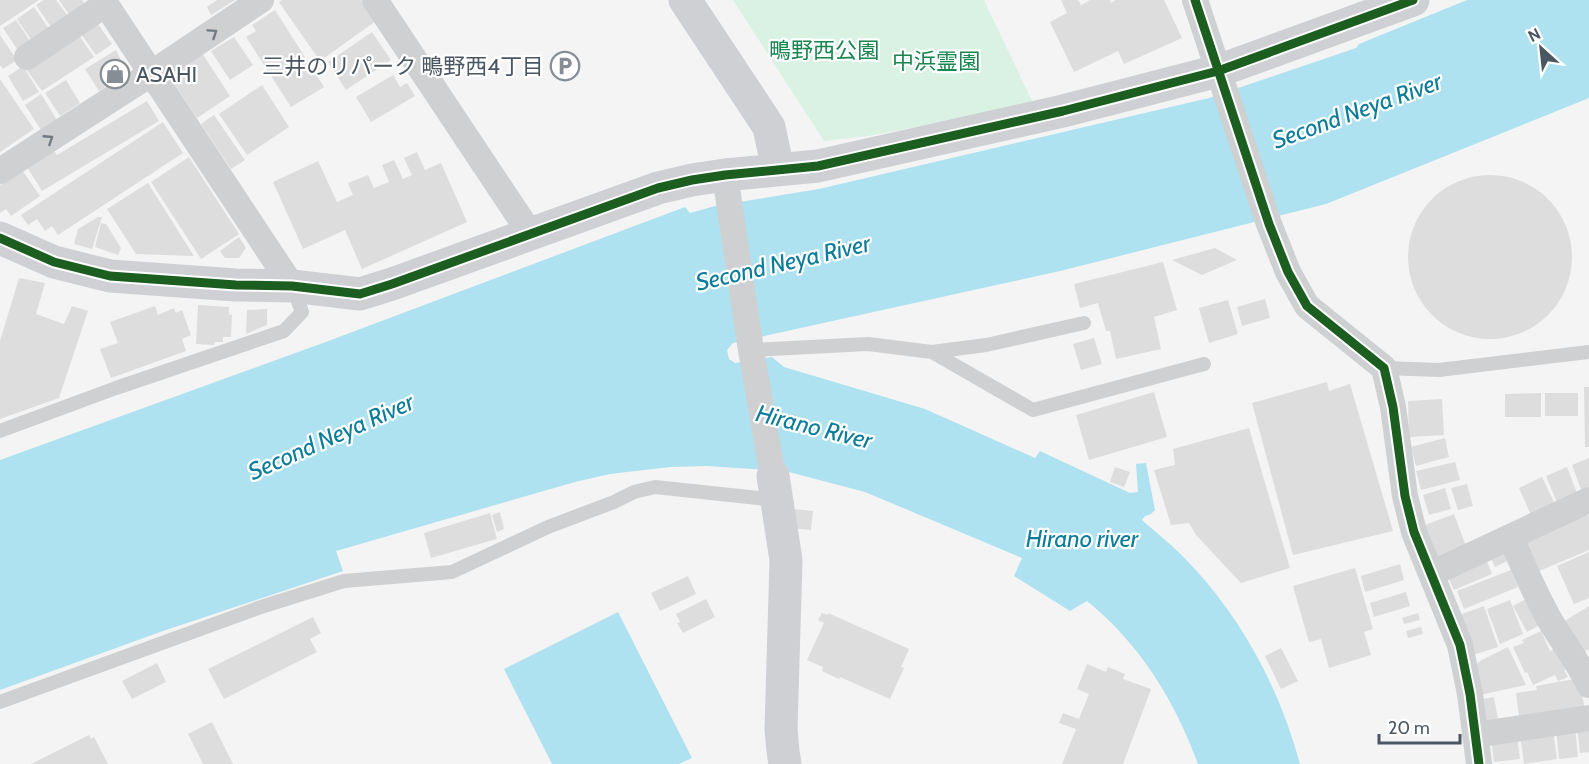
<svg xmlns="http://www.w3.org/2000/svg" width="1589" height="764" font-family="Cabin,'Noto Sans JP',sans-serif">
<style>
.green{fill:#d9f2e3}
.water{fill:#aee2f0}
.building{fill:#ddddde}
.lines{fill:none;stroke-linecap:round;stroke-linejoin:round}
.lane{stroke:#ced0d2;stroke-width:14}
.street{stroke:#ced0d2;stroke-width:26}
.secondary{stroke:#ced0d4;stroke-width:33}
.cycleway-casing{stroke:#fff;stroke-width:13}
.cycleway{stroke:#1b5e20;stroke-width:9}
.oneway{stroke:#727b83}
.labels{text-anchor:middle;stroke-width:4.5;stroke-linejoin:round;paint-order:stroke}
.park-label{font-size:22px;fill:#17864f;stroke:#fff}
.poi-label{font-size:22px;fill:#4a5661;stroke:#fff;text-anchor:end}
.water-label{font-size:24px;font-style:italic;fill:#0c7c9b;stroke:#fff}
</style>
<rect width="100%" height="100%" fill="#f4f4f4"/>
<path class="green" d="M733 0H984L1034 105 868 136 824 141Z"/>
<path class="water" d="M1467 0H1589V98L1326 204 1060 271 733 343 727 350 729 359 735 363 772 357 784 367 925 409 1035 458 1040 451 1130 493 1138 492 1136 464 1146 463 1155 510 1151 514 1145 516 1142 520C1159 535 1178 550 1193 567 1245 623 1280 691 1300 764H1198C1175 701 1140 644 1087 601L1070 611 1014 576 1022 558 865 492 785 471 707 466 670 467 610 474 575 482 336 551 343 571 163 631 0 690V460L323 343 685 207 690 213 715 206 819 189 1209 98 1356 48 1359 44Z
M618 612 692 758 679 764H552L504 669Z"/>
<path class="building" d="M0 0H39L0 26Z
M44 0H56L68 16 51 27 36 5Z
M59 0H82L84 3 83 7 70 16Z
M217 0H235L211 15 207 7Z
M282 0H361L376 21 320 61 279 2Z
M1061 0H1078L1081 5 1090 0H1110L1111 3 1116 0H1164L1182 38 1124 64 1118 51 1074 72 1050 22 1067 13Z
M34 7 49 29 32 41 17 19Z
M275 10 324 87 291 107 246 37 256 31 252 25Z
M16 20 30 41 17 49 3 28Z
M98 24 112 44 96 55 81 34Z
M372 32 391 60 346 90 328 62Z
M78 34 94 57 42 91 26 69Z
M0 35 17 60 3 69 0 65Z
M234 37 253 65 230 80 211 51Z
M116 50 123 64 121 78 99 91 85 69Z
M202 53 230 96 197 118 175 85 179 68Z
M23 66 39 92 23 101 8 76Z
M393 75 400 87 407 83 415 96 371 122 356 97Z
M0 79 34 129 0 152Z
M66 80 80 103 60 116 45 93Z
M262 85 289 127 247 155 219 114Z
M41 94 57 120 41 130 25 105Z
M147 101 159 121 42 191 27 167 54 151 57 155Z
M214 115 245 160 231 169 201 124Z
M163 122 183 153 58 235 52 226 45 231 37 219 28 225 21 215Z
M417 152 425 170 441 163 467 222 362 269 345 230 303 249 273 182 318 161 337 202 353 195 348 183 368 175 374 188 389 182 382 165 394 160 403 179 412 175 404 158Z
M189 157 239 234 201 259 151 182Z
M22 170 40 196 11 216 6 209 0 213V185Z
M1408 257a82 82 0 1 1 164 0a82 82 0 1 1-164 0Z
M148 183 194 256 136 254 107 209Z
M98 217H102L92 249 74 244 78 229Z
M101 223 106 224 121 248 118 255 95 247Z
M239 237 246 248 239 258H225L220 251Z
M1215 248 1237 260 1202 275 1172 260Z
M1163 262 1177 310 1154 317 1161 349 1116 359 1110 331H1106L1098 303 1080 308 1074 284Z
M19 278 45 283 36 314 64 324 72 306 88 311 59 398 0 419V341Z
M1265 299 1270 318 1242 326 1237 307Z
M1228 300 1238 334 1209 343 1199 308Z
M198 305 229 307V314L232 315 231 337H223V342H215L214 345 196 344Z
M155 306 158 315 174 308 176 313 182 310 191 335 182 339 186 351 111 378 100 349 118 343 110 322Z
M267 309V325L246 334 247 310Z
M1094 338 1102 364 1081 370 1073 344Z
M1327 382 1329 391 1350 384 1393 531 1293 555 1252 403Z
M1584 387H1589V447H1585Z
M1154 392 1167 437 1089 460 1076 415Z
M1541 393V417H1505V394Z
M1545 393H1578V416H1545Z
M1442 399 1444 435 1409 437 1408 401Z
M1249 428 1290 568 1241 583 1196 535 1189 523 1171 525 1154 470 1175 465 1173 449Z
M1445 438 1449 457 1416 466 1411 447Z
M1589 458V488L1582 492 1572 465Z
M1455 462 1460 480 1421 490 1416 471Z
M1115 467 1130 472 1124 487 1110 482Z
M1567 467 1578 496 1558 505 1546 476Z
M1542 477 1555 504 1531 515 1519 488Z
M1467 484 1473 506 1458 510 1451 488Z
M1445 488 1451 509 1429 515 1423 495Z
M794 509 813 511 811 530 792 528Z
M1586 511 1589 517V550L1532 574 1520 540Z
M500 512 504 529 497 532 492 515Z
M490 513 497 539 431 558 424 533Z
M1454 514 1467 549 1438 560 1425 525Z
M1506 545 1512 559 1495 567 1489 554Z
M1589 552V598L1574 604 1557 566Z
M1486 559 1492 574 1454 590 1447 575Z
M1400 564 1404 580 1365 592 1361 576Z
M1355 568 1373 629 1364 632 1371 655 1329 668 1321 639 1309 642 1293 586Z
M1511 570 1518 587 1464 609 1457 591Z
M688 576 696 594 660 611 651 593Z
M1406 592 1410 606 1374 617 1370 603Z
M1530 597 1544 623 1527 632 1513 606Z
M706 599 715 617 683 633 677 623 680 622 676 614Z
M1510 600 1523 634 1500 644 1487 609Z
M1484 606 1498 647 1473 655 1459 615Z
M1589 606V649L1581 654 1558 625Z
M822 613 828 615V613L909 649 901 667 904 668 890 699 840 677 839 679 822 671 823 667 807 660 824 623 818 620Z
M1418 613 1420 620 1404 624 1402 618Z
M313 617 321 633 310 639 317 652 224 699 208 669Z
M1421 627 1423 634 1408 638 1406 631Z
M1541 631 1550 651 1561 647 1570 667 1564 670 1568 677 1558 681 1555 675 1533 685 1527 672 1525 673 1513 647 1524 643 1522 640Z
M1508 647 1526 685 1480 695 1475 665 1482 660Z
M1281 648 1298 681 1281 689 1265 656Z
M157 663 166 682 132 699 122 681Z
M1087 664 1106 672 1108 667 1125 674 1123 679 1151 689 1123 764H1062L1076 729 1059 723 1063 713 1079 719 1089 694 1077 689Z
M1579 678 1585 710 1520 723 1516 693 1537 690 1536 686Z
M1494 697 1499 725 1487 727 1483 699Z
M212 722 233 764H203L188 734Z
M1589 725V752L1580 753 1577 727Z
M1575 727 1578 757 1559 759 1556 729Z
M1553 730 1557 759 1524 764 1520 735Z
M89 735 91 739 94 737 108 764H31Z
M1517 735 1520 759 1494 762 1491 738Z"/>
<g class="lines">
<path class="lane" d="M751 350 868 344 932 352 986 345 1084 323
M932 352 1033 410 1204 364
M1384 368 1439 370 1589 352
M0 431 116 388 284 331 302 312 293 288
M0 702 264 606 344 581 452 572 548 527 614 502 634 492 655 487 777 500"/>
<path class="street" d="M103 0 292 286
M375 0 530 233
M1195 0 1269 224 1288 272 1307 306 1384 368 1393 407 1405 496 1414 532 1460 645 1470 694 1479 764
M27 57 106 4
M0 171 152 73 261 0
M725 175 751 350 773 476
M1511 537C1522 564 1534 591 1548 617 1561 640 1578 661 1589 685
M1431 574 1589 500
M1475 735 1589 718"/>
<path class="secondary" d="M685 0 769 127 778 170
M0 238 54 262 110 276 236 285 292 286 360 294 392 284 658 188 692 180 725 175 818 166 1063 111 1218 71 1413 0
M773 476 786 560 781 729 783 751 785 764"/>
<g class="cycleway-casing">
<path id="cycleway" d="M1195 0 1269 224 1288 272 1307 306 1384 368 1393 407 1405 496 1414 532 1460 645 1470 694 1479 764
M0 238 54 262 110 276 236 285 292 286 360 294 392 284 658 188 692 180 725 175 818 166 1063 111 1218 71 1413 0"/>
</g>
<use href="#cycleway" class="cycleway"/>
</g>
<defs><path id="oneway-chevron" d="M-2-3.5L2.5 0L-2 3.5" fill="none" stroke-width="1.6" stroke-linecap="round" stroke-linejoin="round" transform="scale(1.5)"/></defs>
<g class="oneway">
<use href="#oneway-chevron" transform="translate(213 33) rotate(-34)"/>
<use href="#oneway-chevron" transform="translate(49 139) rotate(-33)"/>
</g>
<defs>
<g id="parking-ring" transform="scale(1.5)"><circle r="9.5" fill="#fff" stroke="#868d94" stroke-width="1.5"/><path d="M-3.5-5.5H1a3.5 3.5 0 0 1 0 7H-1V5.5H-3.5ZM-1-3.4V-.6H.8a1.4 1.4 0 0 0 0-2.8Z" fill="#868d94"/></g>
<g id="shop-ring" transform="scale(1.5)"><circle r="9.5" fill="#fff" stroke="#868d94" stroke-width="1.5"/><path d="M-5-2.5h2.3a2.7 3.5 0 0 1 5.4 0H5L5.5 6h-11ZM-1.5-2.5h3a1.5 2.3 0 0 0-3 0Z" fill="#868d94"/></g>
</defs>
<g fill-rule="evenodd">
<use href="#parking-ring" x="565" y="66"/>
<use href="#shop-ring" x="115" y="74"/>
</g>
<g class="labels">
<g class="park-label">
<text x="824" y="58">鴫野西公園</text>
<text x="936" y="69">中浜霊園</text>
</g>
<g class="poi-label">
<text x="544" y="74">三井のリパーク 鴫野西4丁目</text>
<text x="136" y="82" text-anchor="start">ASAHI</text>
</g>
<g class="water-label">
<text transform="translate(1357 111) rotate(-20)" y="8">Second Neya River</text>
<text transform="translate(783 263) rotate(-13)" y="8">Second Neya River</text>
<text transform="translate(814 427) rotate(14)" y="8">Hirano River</text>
<text transform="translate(331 437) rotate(-24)" y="8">Second Neya River</text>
<text x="1082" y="547">Hirano river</text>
</g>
</g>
<g transform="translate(1541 48) rotate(333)" stroke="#ffffff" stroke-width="4.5" paint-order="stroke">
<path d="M0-4.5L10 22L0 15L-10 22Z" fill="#4a5661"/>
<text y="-9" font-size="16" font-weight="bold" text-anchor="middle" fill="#4a5661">N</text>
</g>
<path d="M1379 734v9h81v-9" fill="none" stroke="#4a5661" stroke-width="3"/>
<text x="1388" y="734" font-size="18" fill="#4a5661" stroke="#ffffff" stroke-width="4.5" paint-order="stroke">20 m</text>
</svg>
